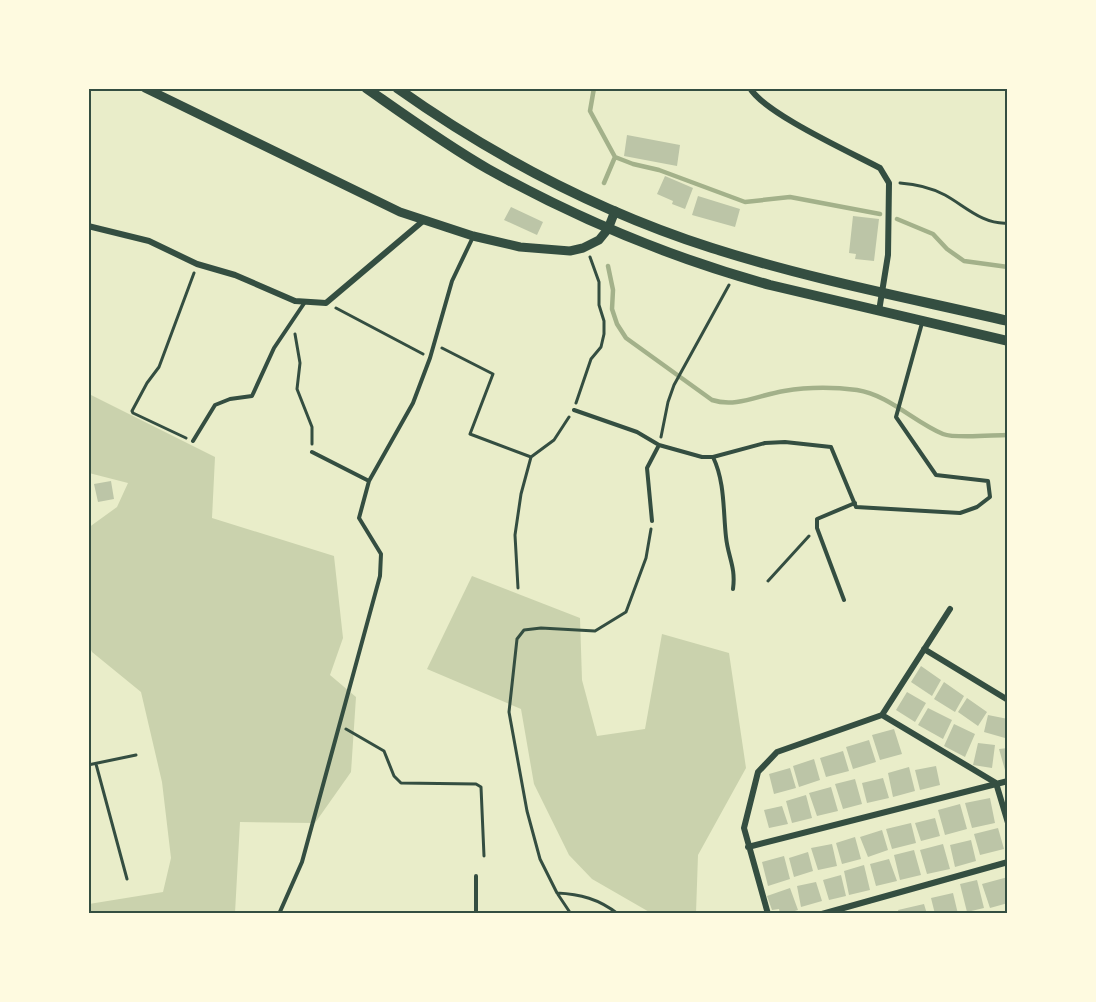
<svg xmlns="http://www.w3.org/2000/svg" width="1096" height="1002" font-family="'Source Sans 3',sans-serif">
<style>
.green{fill:#cad2ad}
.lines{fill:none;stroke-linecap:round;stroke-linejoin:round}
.stream{stroke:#a3b18a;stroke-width:4.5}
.building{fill:#bcc5a7}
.path{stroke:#344e41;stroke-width:3}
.service{stroke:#344e41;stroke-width:4}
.minor{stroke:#344e41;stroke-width:6}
.tertiary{stroke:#344e41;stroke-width:9}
.secondary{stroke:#344e41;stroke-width:10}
.neatline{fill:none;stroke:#344e41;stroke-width:2}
</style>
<rect width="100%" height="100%" fill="#e9edc9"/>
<path class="green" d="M89 394 215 457 212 518 334 556 343 638 330 675 356 697 351 772 315 823 240 822 235 913H89V904L163 892 171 858 162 782 141 692 92 652 89 645 88 528 117 507 128 483 89 473Z
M472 576 580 618 582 680 597 736 645 729 662 634 729 653 746 768 698 855 696 913H651L592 879 569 855 534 784 521 709 427 669Z"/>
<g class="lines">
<path class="stream" d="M594 88 590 111 615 157 604 183
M615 157 633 164 659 170 745 202 790 197 880 214
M897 219 933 234 947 249 964 261 1008 267
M608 266 613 290 612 309 617 324 626 338 712 400C736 408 759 395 784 391 807 387 834 387 857 390 889 395 914 422 943 434 955 439 993 435 1008 435"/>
</g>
<path class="building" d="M627 135 680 145 677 166 624 156Z
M665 176 693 188 685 209 672 204 673 201 657 194Z
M698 196 740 209 735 227 692 215Z
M511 207 543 222 537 235 504 220Z
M853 216 879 219 874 261 855 259 856 254 849 253Z
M111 481 114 499 98 502 94 484Z
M921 666 941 680 932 696 911 682Z
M944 682 964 696 955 712 934 699Z
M907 692 926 703 915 722 896 710Z
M967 698 987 712 978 726 958 712Z
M928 708 952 720 943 739 918 725Z
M988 715 1008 719 1005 738 984 732Z
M954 724 975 734 965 757 944 746Z
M894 729 902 754 880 760 872 735Z
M869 740 876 762 853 769 846 747Z
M978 743 995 745 992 768 973 765Z
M1008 748V769L1005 770 999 749Z
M843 751 849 771 826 777 820 758Z
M814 759 820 780 799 787 793 766Z
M936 766 940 785 920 790 915 770Z
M909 767 915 791 893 797 888 773Z
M790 768 796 788 774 794 769 774Z
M883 778 889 798 867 803 862 783Z
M855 779 862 804 843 809 835 784Z
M831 787 838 811 817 816 809 793Z
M806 795 812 818 792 823 786 801Z
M990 798 995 823 972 828 965 803Z
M960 804 967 829 945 835 938 810Z
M782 806 788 824 769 828 764 810Z
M935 818 940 836 921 841 915 823Z
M911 823 916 843 892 849 886 829Z
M998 828 1004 849 980 855 974 834Z
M882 830 888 850 868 857 860 837Z
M855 837 861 859 842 864 836 843Z
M971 840 976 861 955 867 950 845Z
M832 844 837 866 818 870 811 848Z
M943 844 950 869 927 874 920 850Z
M914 850 921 875 900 880 894 855Z
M808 852 813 871 794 877 789 858Z
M784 856 790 879 768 886 762 862Z
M889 859 897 881 876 886 870 864Z
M864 865 870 890 849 895 844 871Z
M841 875 846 896 829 900 823 880Z
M1008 877V903L990 908 982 884Z
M977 880 984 908 967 912 960 884Z
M816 882 822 901 801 907 797 886Z
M790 888 798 910 785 914H780L779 909 772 910 767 896Z
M953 893 958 914H935L931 898Z
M924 904 927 914H899L898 910Z"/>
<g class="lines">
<path class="path" d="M900 183C914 184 932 188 945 195 965 206 983 225 1008 223
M336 308 423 354
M295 334 300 363 297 389 312 427V444
M442 348 493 374 470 434 531 457 554 440 569 417
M576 403 591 359 601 347 604 334V321L599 305V282L590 257
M661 437 668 402 674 385 729 285
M186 438 133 413 132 411 147 383 159 367 194 273
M768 581 809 536
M518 588 515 535 521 494 531 457
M346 729 384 751 394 776 401 783 476 784 481 787 484 856
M96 764 127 879
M88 765 136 755
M557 893C580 894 599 899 618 914
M571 914 557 893 540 859 527 811 509 712 517 639 524 630 541 628 595 631 626 612 646 558 651 529"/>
<path class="service" d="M574 410 637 432 659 445 702 457H713L765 443 785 442 831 447 856 507 960 513 977 507 990 497 988 481 936 475 896 417 922 323
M193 441 215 405 230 399 252 396 274 348 305 302
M312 452 369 481
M713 457C725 482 723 510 726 537 728 557 736 567 733 589
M652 521 647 468 659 445
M844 600 817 528V519L855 503
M476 876V914
M279 914 302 862 380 576 381 554 359 518 369 481 413 403 430 358 452 281 473 237"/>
<path class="minor" d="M750 88C764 113 852 153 880 168L889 183 888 255 879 311
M88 226 149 241 197 264 235 275 295 301 326 303 423 221
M924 649 1008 700
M882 715 950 609
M748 847 1008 781
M768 914 744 828 758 772 777 752 882 715 996 783 1008 823
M822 914 1008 862"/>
<path class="tertiary" d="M145 88 400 212 473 236 520 247 570 251 583 248 599 240 608 229 615 211"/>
<path class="secondary" d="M366 88C406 116 446 145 488 169 578 219 671 258 770 285L1008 341
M397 88C493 156 600 212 712 248 809 279 909 298 1008 321"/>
</g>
<rect width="1096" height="1002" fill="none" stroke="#fefae0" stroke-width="180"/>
<rect x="90" y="90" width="916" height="822" class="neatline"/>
</svg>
